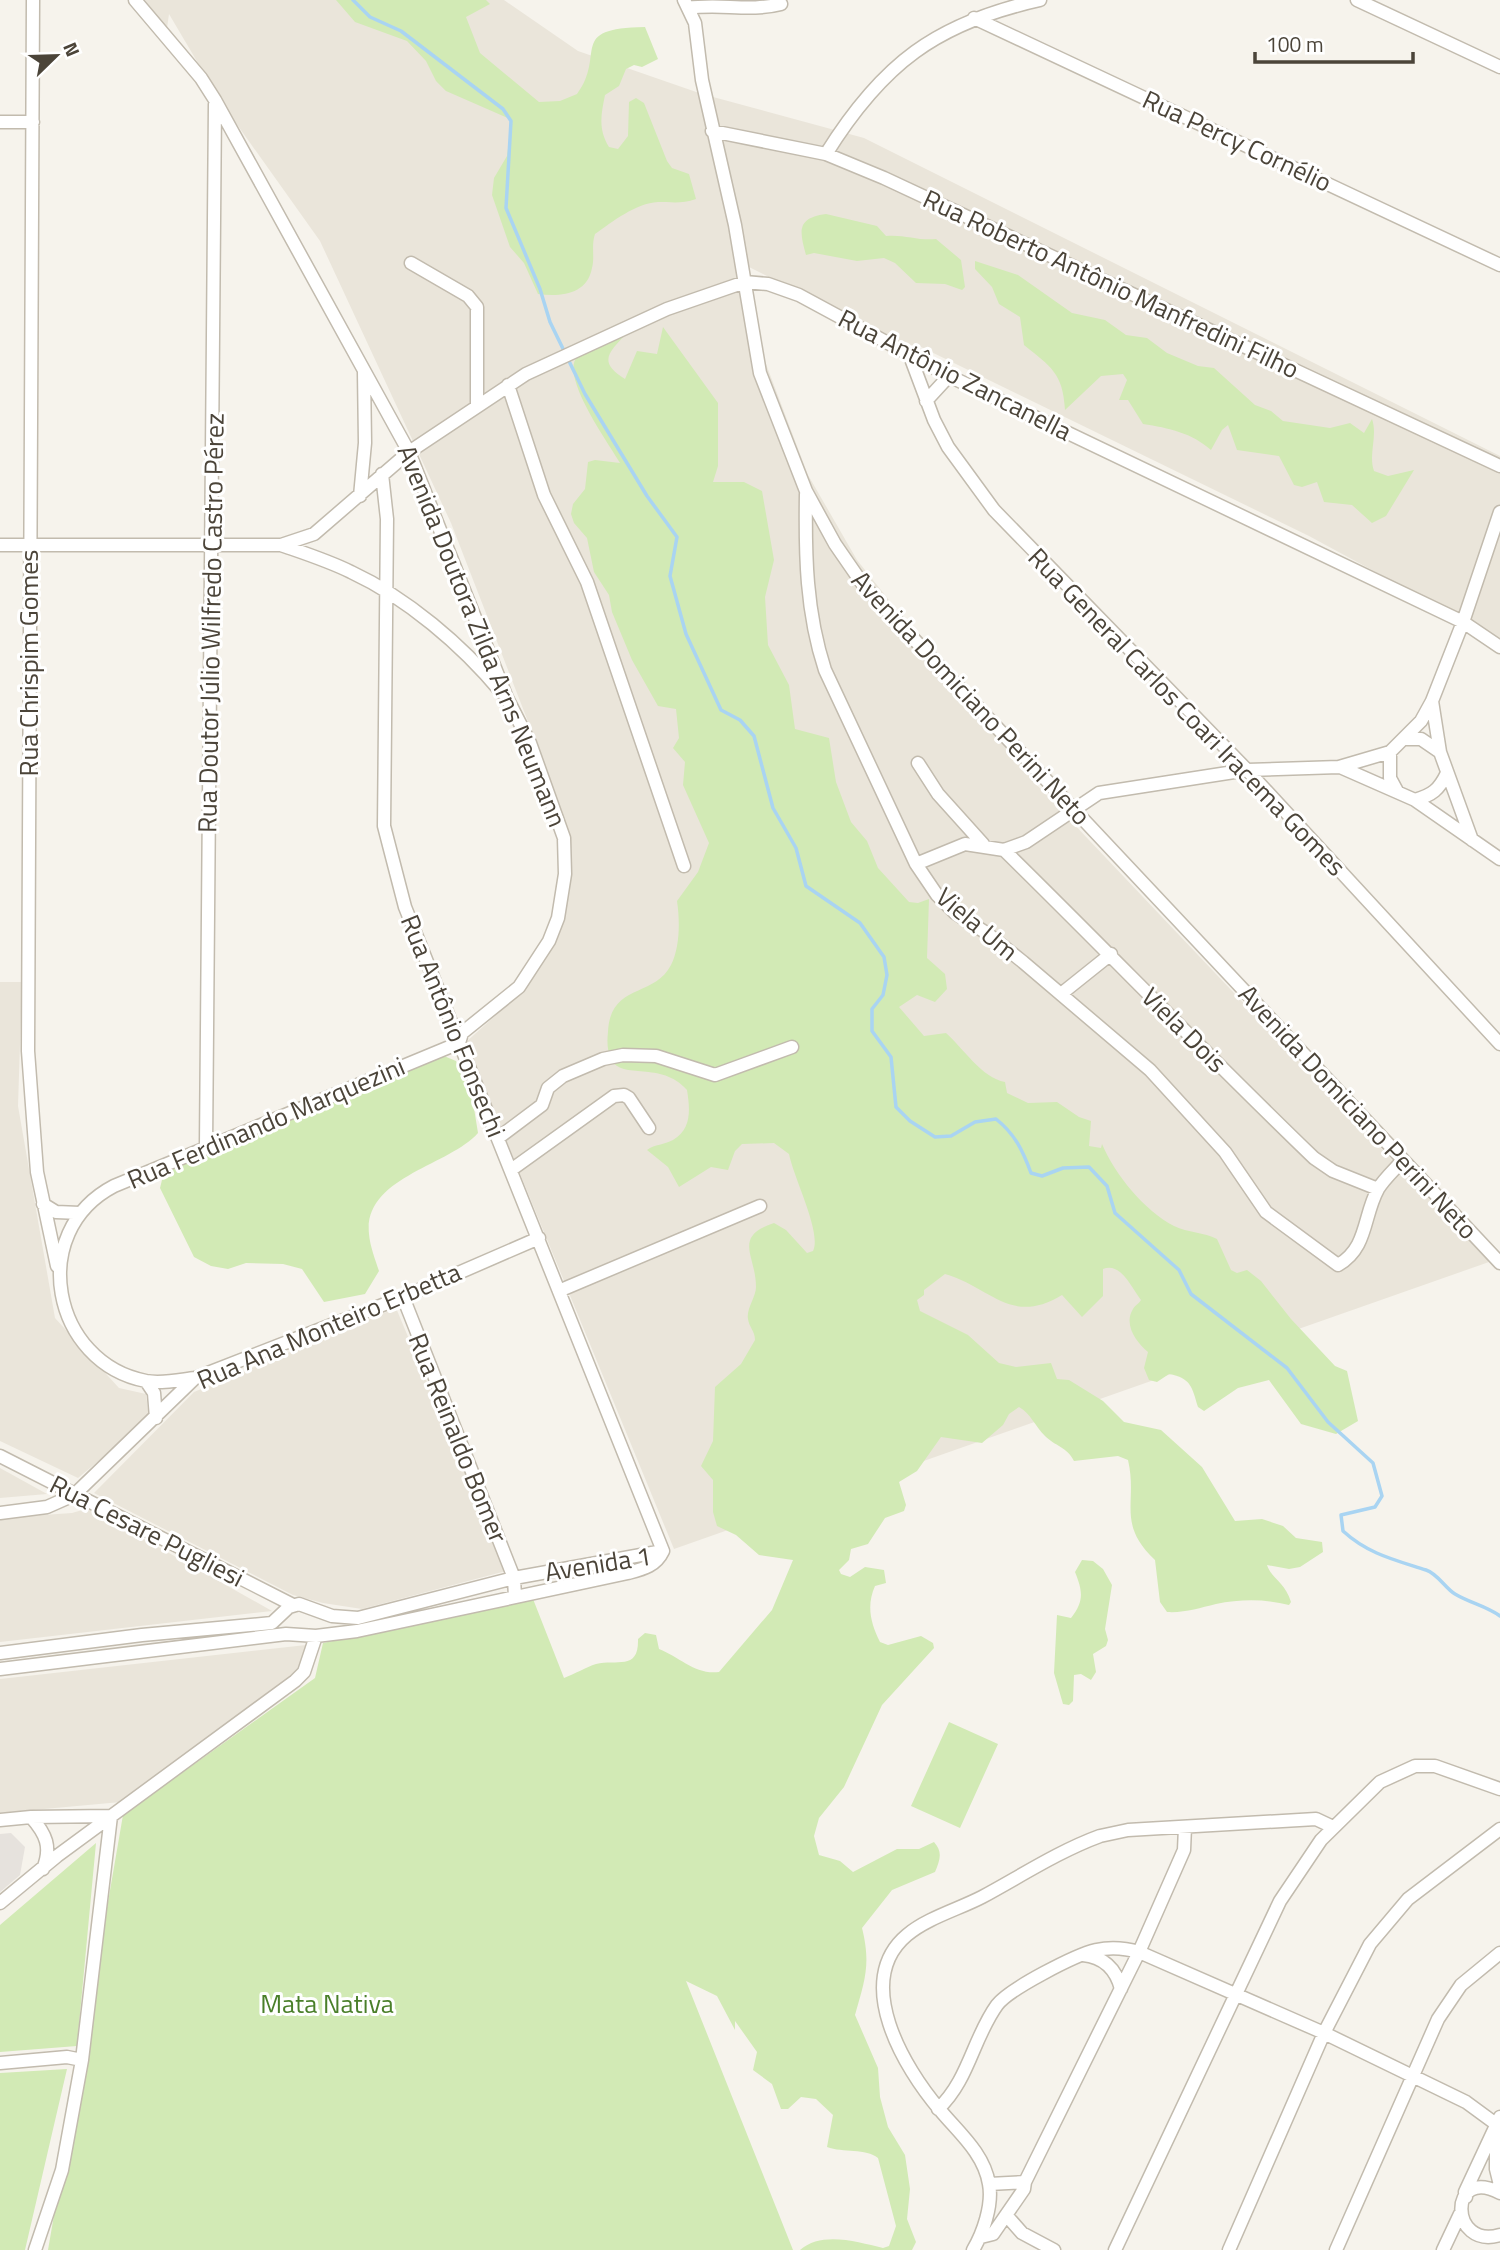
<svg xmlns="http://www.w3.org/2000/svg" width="1500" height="2250" font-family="'Titillium Web',sans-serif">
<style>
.residential{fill:#eae5da}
.industrial{fill:#e6e2dd}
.green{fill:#d2eab5}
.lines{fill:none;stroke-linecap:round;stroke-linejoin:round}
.stream{stroke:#a9d4f2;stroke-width:3.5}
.street-casing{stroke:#c2bbae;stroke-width:15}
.street{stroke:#fff;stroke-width:12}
.labels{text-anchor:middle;stroke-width:6;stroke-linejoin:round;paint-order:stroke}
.street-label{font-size:26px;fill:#4b4439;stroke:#fff}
.park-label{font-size:26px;fill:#4a7f2a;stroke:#fff}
</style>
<rect width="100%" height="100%" fill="#f6f3ec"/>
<path class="residential" d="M145 0H504L578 51 702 94 864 138 1500 456V645L1446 610 1309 536 917 345 908 346 733 259 766 364 808 475 857 560 1034 782 1489 1262 674 1549 466 1042 515 998 541 966 549 953 564 912 558 805 541 755 451 523 320 241 221 102 169 14 167 28Z
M0 982H22L18 1106 55 1318 119 1388 146 1394 149 1419 78 1478 0 1441Z
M396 1308 506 1571 362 1609 323 1603 293 1595 94 1493 194 1392Z
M0 1468 47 1494 0 1498Z
M89 1508 272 1611 0 1642V1518L72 1513Z
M306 1645 301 1669 121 1802 0 1813V1679Z"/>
<path class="industrial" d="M11 1833 25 1847 20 1875 0 1892V1834Z"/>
<path class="green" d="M336 0H486L490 4 466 17 480 53 539 102 560 101 577 94C607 54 566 28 645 27L658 59 642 67 634 65 626 69 619 86 605 95C601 115 598 129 609 147L618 149 628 136 629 102 636 98 644 103 667 161 672 168 689 174 696 199C682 204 672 202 658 202 636 203 612 222 595 234 591 246 595 257 592 268 587 295 560 297 538 294L524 263 510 247 492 195 494 178 507 156 512 120 446 91 436 81 426 61 407 41 355 22Z
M826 214 877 226 886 236C903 234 919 241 936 239L961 260 965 287 962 290 945 284 916 283 895 263 884 258 857 261 814 253 806 255C799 230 797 218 826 214Z
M975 261 1018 275 1072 313 1105 320 1126 335 1147 338 1167 353 1198 366 1214 368 1255 405 1271 411 1283 421 1330 428 1350 423 1364 433 1372 419C1378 436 1368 454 1374 471L1388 476 1414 470 1386 516 1372 523 1352 505 1324 502 1317 482 1302 487 1294 485 1279 456 1237 450 1228 425 1222 430 1211 450C1192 433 1169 428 1143 424L1128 400H1119L1127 380 1123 374 1101 376 1065 410C1063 373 1051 367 1024 345L1020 317 999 304 992 287 975 269Z
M663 327 718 403V466L713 482H744L762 491 774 560 765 597 768 645 789 685 795 729 829 738 836 782 851 822 867 841 878 868 909 902 918 903 929 899 927 958 945 974 947 989 935 1002 917 995 899 1007 924 1036 946 1033C963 1048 982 1078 1005 1082L1007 1093 1028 1103 1057 1102 1079 1117 1091 1121 1089 1146 1101 1148 1102 1144C1115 1175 1145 1211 1174 1226 1188 1233 1204 1232 1217 1239L1231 1270 1237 1273 1247 1270 1261 1281 1291 1319 1335 1366 1347 1371 1358 1421 1336 1434 1301 1424 1269 1380 1238 1388 1204 1411 1198 1407C1192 1387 1191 1378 1169 1374L1157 1382 1149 1380 1144 1368 1148 1352C1137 1343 1123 1325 1133 1309 1135 1305 1139 1304 1141 1300 1131 1287 1121 1262 1103 1269V1296L1082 1317 1062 1295C1011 1326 992 1288 945 1274L924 1290V1295L917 1300 920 1311 968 1335 999 1363 1016 1367 1051 1363 1057 1379 1069 1380 1103 1401 1124 1422 1161 1430 1202 1467 1235 1521 1262 1519 1283 1526 1296 1538 1322 1542 1323 1552 1300 1567 1289 1569 1267 1565C1271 1578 1285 1582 1291 1602L1289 1605C1265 1599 1241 1599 1216 1604 1199 1608 1185 1613 1167 1612L1160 1602 1155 1560C1116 1523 1138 1503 1128 1460L1118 1456 1074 1461C1067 1447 1055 1446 1045 1436 1035 1426 1031 1414 1019 1407L1009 1414 1003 1425 982 1443 941 1437 917 1471 899 1482 906 1505 904 1511 885 1518 868 1544 851 1549 849 1560 839 1570 841 1574 850 1577 865 1567 884 1570 886 1583 875 1586C866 1606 871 1624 880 1642L888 1645 921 1636 933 1643 934 1648 882 1705 844 1787 819 1818 814 1836 819 1855 840 1861 853 1872 897 1849H919L934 1842C943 1852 940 1860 935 1872L892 1890 862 1928C871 1964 865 1980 855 2015L878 2068 880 2097 888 2127 905 2155 910 2189 907 2219 916 2242 912 2250H800C822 2231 857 2242 883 2248L889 2246 896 2226 878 2158C866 2148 843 2153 827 2147L833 2115 816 2099 801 2097 788 2109H781L772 2084 753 2070 757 2052 735 2021V2030L717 1996 686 1981 793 2250H48L123 1815 315 1678 323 1643 533 1599 564 1678C575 1674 586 1667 596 1664 617 1659 639 1671 638 1639L645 1633 656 1635 659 1649C680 1657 695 1675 719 1672L772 1610 793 1560 759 1555 736 1535 717 1526 713 1512V1480L701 1466 713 1441 715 1387 741 1364 755 1340C755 1331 749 1327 748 1319 746 1309 756 1297 756 1287 756 1255 732 1237 774 1223L786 1230 807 1253 813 1251C822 1233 794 1179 789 1154L774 1143 742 1144 735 1151 728 1170 711 1167 679 1187 668 1167 647 1150C655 1144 664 1145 673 1140 692 1129 690 1109 687 1090 661 1060 622 1081 611 1059 607 1050 607 1041 608 1032 610 983 654 998 671 965 680 947 680 921 677 901L698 872 709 843 683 785 685 762 673 748 679 738 676 709 658 706 632 660 612 612 609 595 594 572 587 538 574 523 571 514 573 504 585 489 588 462 595 460 620 463C609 444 558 374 578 356 589 346 612 340 627 333 609 352 597 362 625 379L637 351 657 354Z
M444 1056 456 1061 473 1102 478 1133C449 1166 363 1177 369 1234 370 1246 375 1259 379 1271L365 1294 324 1302 302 1269 283 1264 246 1263 228 1269 211 1266 194 1257 160 1188 164 1172 173 1165Z
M1082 1560 1093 1561 1103 1569 1112 1585 1105 1629 1108 1640 1106 1646 1093 1654 1096 1672 1091 1680 1081 1674 1074 1675 1073 1701 1069 1705 1063 1704 1054 1673 1057 1615 1071 1618C1084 1601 1083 1592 1075 1572Z
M949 1722 998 1744 960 1828 911 1806Z
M96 1843 77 2046 0 2052V1925Z
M67 2069 25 2250H0V2073Z"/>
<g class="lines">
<path class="stream" d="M353 0 370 17 401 31 503 109 511 121 506 208 540 289 550 322 585 394 647 496 677 537 670 576 686 634 721 710 740 720 754 736 773 808 796 848 806 886 860 923 884 957 887 975 883 995 872 1009V1031L891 1057 896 1107 910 1121 935 1137 951 1136 975 1122 996 1119C1015 1134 1023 1151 1031 1173L1042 1176 1063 1168 1089 1167 1107 1186 1115 1213 1179 1270 1191 1294 1287 1368 1328 1422 1373 1463 1382 1496 1375 1507 1341 1515 1343 1531C1368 1554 1395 1560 1426 1570 1438 1574 1445 1588 1455 1594 1470 1603 1486 1606 1500 1616"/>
<g class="street-casing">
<path id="street" d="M33 0 28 1051 37 1172 57 1266
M135 0 201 78 215 100 409 452 507 698 530 743 564 838 565 874 558 918 549 941 519 987 462 1033 459 1043 114 1186C26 1232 52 1363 146 1381 162 1384 179 1380 195 1378
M684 0 695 23 702 80 735 225 760 373 806 491 835 544 864 586 1500 1263
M1357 0 1500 67
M688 8C719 3 750 12 781 4
M974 18 1500 265
M0 122H33
M712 131 826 154 884 178 1500 466
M826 154C882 64 936 23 1040 0
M411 263 468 296 477 307V404
M910 356 934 420 948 447 994 510 1247 770 1500 1044
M508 385 544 495 587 582 684 866
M926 401 949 376
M382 474 387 519 384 826 405 907 663 1551
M806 494C805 555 806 612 825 670L916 864 937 895 955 913 988 934 1023 962 1150 1070 1225 1152 1266 1212 1338 1265C1368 1248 1363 1216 1378 1189 1384 1179 1395 1169 1403 1160
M360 496 365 443 364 372
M0 545H281L314 534 409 452 526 374 667 309 745 282 768 284 799 295 949 376 1463 622 1500 647
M281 545C304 553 329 561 351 572 407 598 462 645 501 692
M1432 701 1440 752 1472 840
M1406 739H1421L1440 752
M1390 752V778L1397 791
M918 763 938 794 983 844
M1340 767 1415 800 1500 859
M1415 800C1432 795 1439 790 1447 773
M1004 850C1108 952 1209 1057 1314 1158L1333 1171 1378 1189
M916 864 965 844 1004 850 1026 842 1099 793 1247 770 1339 767 1390 752 1421 721 1432 701 1463 622 1500 512
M1061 994 1111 954
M498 1138 542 1105 548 1088 563 1076 603 1059 623 1055 656 1056 715 1075 792 1047
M206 1146 215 104
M511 1170 614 1096 624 1095 629 1098 649 1128
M43 1204 56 1212 80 1213
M561 1290 760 1206
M403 1297 514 1578 515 1597
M146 1381 154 1393 156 1418
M0 1456 293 1605
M0 1513 47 1507 74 1495 195 1378 403 1297 539 1238
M0 1653 142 1635 272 1623 289 1607 299 1604 332 1616 358 1618 514 1578 663 1551
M0 1669 286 1634 316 1636 357 1631 628 1573C643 1569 656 1566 663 1551
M31 1817C46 1834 52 1847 43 1869
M0 1820 31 1817 111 1816
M0 1903 57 1856 295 1681 304 1672 316 1636
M1083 1955C1104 1957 1116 1969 1121 1989
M0 2063 67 2057 82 2060
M938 2109C969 2080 973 2038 997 2005 1009 1989 1075 1955 1096 1950 1110 1947 1125 1948 1139 1952L1324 2033 1466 2102 1496 2124
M1496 2131V2169L1500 2185
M989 2184 1025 2182
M1500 2193C1448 2165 1449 2250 1500 2235
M1466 2197 1465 2192 1500 2117
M1007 2216 1022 2233 1054 2250
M981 2237 993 2234 1024 2189 1025 2182 1139 1952 1184 1850 1185 1827
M35 2250 62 2170 82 2060 111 1816
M973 2250C983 2233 993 2205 989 2184 984 2153 958 2132 940 2110 904 2068 852 1981 907 1935 927 1918 959 1909 982 1897 1021 1876 1059 1851 1100 1836L1128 1830 1316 1819 1333 1827
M1115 2250 1280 1901 1321 1840 1380 1782 1415 1766H1435L1500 1789
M1229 2250 1324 2033 1370 1944 1408 1899 1500 1829
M1336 2250 1438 2019 1461 1985 1500 1953
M1443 2250 1460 2214"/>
</g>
<use href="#street" class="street"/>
</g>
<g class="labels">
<g class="street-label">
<text transform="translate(1237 141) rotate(25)" y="9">Rua Percy Cornélio</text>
<text transform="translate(1111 284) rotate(25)" y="9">Rua Roberto Antônio Manfredini Filho</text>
<text transform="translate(955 375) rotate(27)" y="9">Rua Antônio Zancanella</text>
<text transform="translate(211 623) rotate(-89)" y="9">Rua Doutor Júlio Wilfredo Castro Pérez</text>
<text transform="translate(482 636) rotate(68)" y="9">Avenida Doutora Zilda Arns Neumann</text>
<text transform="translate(29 663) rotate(-90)" y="9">Rua Chrispim Gomes</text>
<text transform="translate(971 698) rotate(47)" y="9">Avenida Domiciano Perini Neto</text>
<text transform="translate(1187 712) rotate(46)" y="9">Rua General Carlos Coari Iracema Gomes</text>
<text transform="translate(977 924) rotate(40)" y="9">Viela Um</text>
<text transform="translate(453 1026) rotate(68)" y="9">Rua Antônio Fonsechi</text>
<text transform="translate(1184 1030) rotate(45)" y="9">Viela Dois</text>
<text transform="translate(1358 1112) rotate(47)" y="9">Avenida Domiciano Perini Neto</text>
<text transform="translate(266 1123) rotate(-23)" y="9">Rua Ferdinando Marquezini</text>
<text transform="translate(329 1326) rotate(-23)" y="9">Rua Ana Monteiro Erbetta</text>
<text transform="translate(458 1438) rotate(68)" y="9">Rua Reinaldo Bomer</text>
<text transform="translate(147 1531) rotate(27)" y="9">Rua Cesare Pugliesi</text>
<text transform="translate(598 1564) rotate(-9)" y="9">Avenida 1</text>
</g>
<g class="park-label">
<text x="327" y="2013">Mata Nativa</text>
</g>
</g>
<g transform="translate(56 56) rotate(67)" stroke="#ffffff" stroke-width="5" paint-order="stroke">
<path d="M0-5L12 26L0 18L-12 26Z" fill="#4b4439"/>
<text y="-10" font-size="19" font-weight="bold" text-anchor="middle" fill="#4b4439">N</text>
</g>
<path d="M1255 52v10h158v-10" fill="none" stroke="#4b4439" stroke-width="3.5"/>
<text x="1266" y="52" font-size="21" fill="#4b4439" stroke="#ffffff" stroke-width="5" paint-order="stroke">100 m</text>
</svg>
